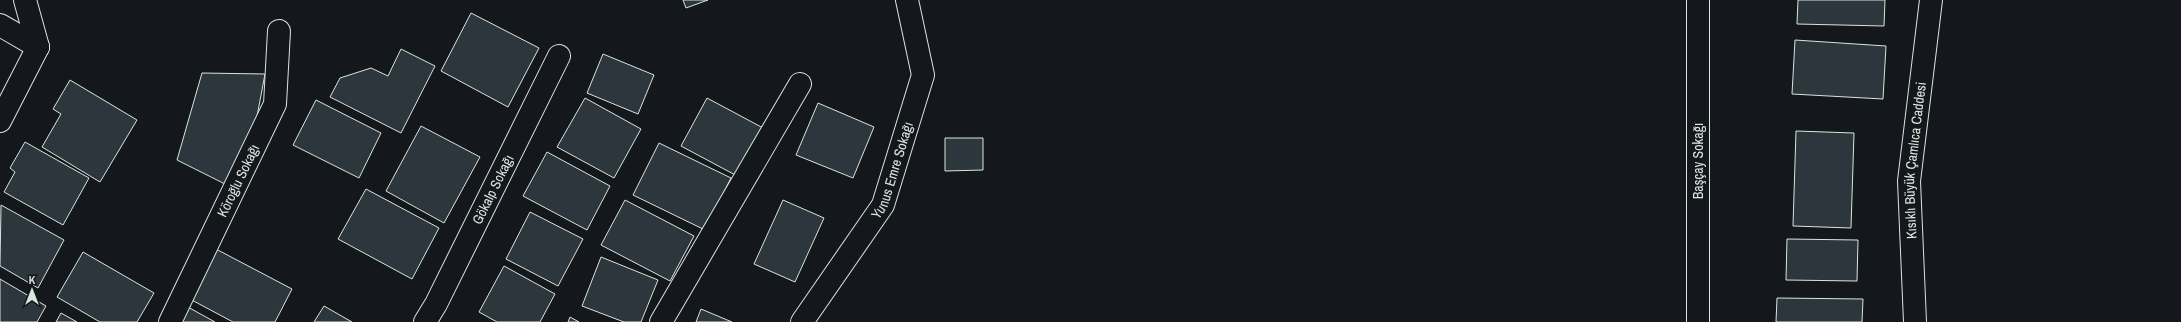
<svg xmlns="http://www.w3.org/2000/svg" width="2181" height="322" font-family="'Archivo Narrow',sans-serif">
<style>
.building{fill:#2c363c;stroke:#d8e6dc}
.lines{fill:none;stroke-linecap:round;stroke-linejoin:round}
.minor-casing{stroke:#d8e6dc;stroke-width:24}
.major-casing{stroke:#d8e6dc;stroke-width:24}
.minor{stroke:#14181c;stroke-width:22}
.major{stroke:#14181c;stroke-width:22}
.labels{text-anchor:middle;stroke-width:3;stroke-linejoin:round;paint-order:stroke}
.street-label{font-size:14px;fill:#d8e6dc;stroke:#14181c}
</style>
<rect width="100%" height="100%" fill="#14181c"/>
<path class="building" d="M683 0H708L686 8Z
M1798 0H1885L1884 26 1797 24Z
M471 13 539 48 508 107 441 71Z
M1795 40 1886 46 1883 99 1792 94Z
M401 49 435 66 401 133 330 97 340 78 371 68 388 76Z
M603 54 654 75 638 114 587 93Z
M202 73 265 74 252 143 229 186 177 160Z
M70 80 137 120 100 182 42 147 61 114 53 109Z
M585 98 641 129 614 178 557 147Z
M707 98 765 129 739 177 681 146Z
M316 100 381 133 359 178 293 145Z
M818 103 874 127 853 178 796 155Z
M421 126 480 157 444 223 386 191Z
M1796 131 1854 133 1851 228 1793 226Z
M945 138H983V170L945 171Z
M25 142 89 178 63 225 4 192 15 172 10 168Z
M659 143 731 178 705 230 633 195Z
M547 152 610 186 587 230 523 196Z
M366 189 439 228 412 279 338 239Z
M625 200 694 236 670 281 601 245Z
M783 200 824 218 795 282 754 264Z
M1 205 64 240 38 288 0 266Z
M530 212 583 239 558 286 506 259Z
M1787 239 1858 240 1857 281 1786 280Z
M214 248 292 289 275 322H233L188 298Z
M83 252 154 293 137 322H100L57 297Z
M601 257 658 280 641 322H624L582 306Z
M504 266 555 294 540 322H497L479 312Z
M0 279 46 306 37 322H0Z
M1777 298 1863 299 1862 322H1776Z
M186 306 215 322H177Z
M324 306 352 322H314Z
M701 309 732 322H696Z
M61 313 77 322H56Z
M570 317 579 322H568Z"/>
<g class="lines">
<g class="minor-casing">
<g id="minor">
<path d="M25 0 38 47"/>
<path d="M1698 0V322"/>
<path d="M0 25 38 47"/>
<path d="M0 121 38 47"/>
<path id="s1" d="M170 322 275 104 279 31"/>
<path id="s2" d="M425 322 436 304 559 56"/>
<path d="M661 322 800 84"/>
<path id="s3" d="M802 322 883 205 923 75 907 0"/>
</g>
</g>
<g class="major-casing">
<g id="major">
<path id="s4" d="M1915 322 1909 181 1931 0"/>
</g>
</g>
<use href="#minor" class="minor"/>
<use href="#major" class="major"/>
</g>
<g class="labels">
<g class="street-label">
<text transform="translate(1698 161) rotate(-90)" y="5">Başçay Sokağı</text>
<text dy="5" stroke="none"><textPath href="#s4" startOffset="162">Kısıklı Büyük Çamlıca Caddesi</textPath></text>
<text dy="5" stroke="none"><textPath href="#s3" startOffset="178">Yunus Emre Sokağı</textPath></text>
<text dy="5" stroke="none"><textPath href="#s1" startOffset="157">Köroğlu Sokağı</textPath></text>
<text dy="5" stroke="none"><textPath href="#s2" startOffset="149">Gökalp Sokağı</textPath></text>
</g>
</g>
<g transform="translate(32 290)" stroke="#14181c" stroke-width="3" paint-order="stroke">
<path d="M0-3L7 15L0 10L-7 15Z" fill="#d8e6dc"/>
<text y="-6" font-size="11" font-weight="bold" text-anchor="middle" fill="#d8e6dc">K</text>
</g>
</svg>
